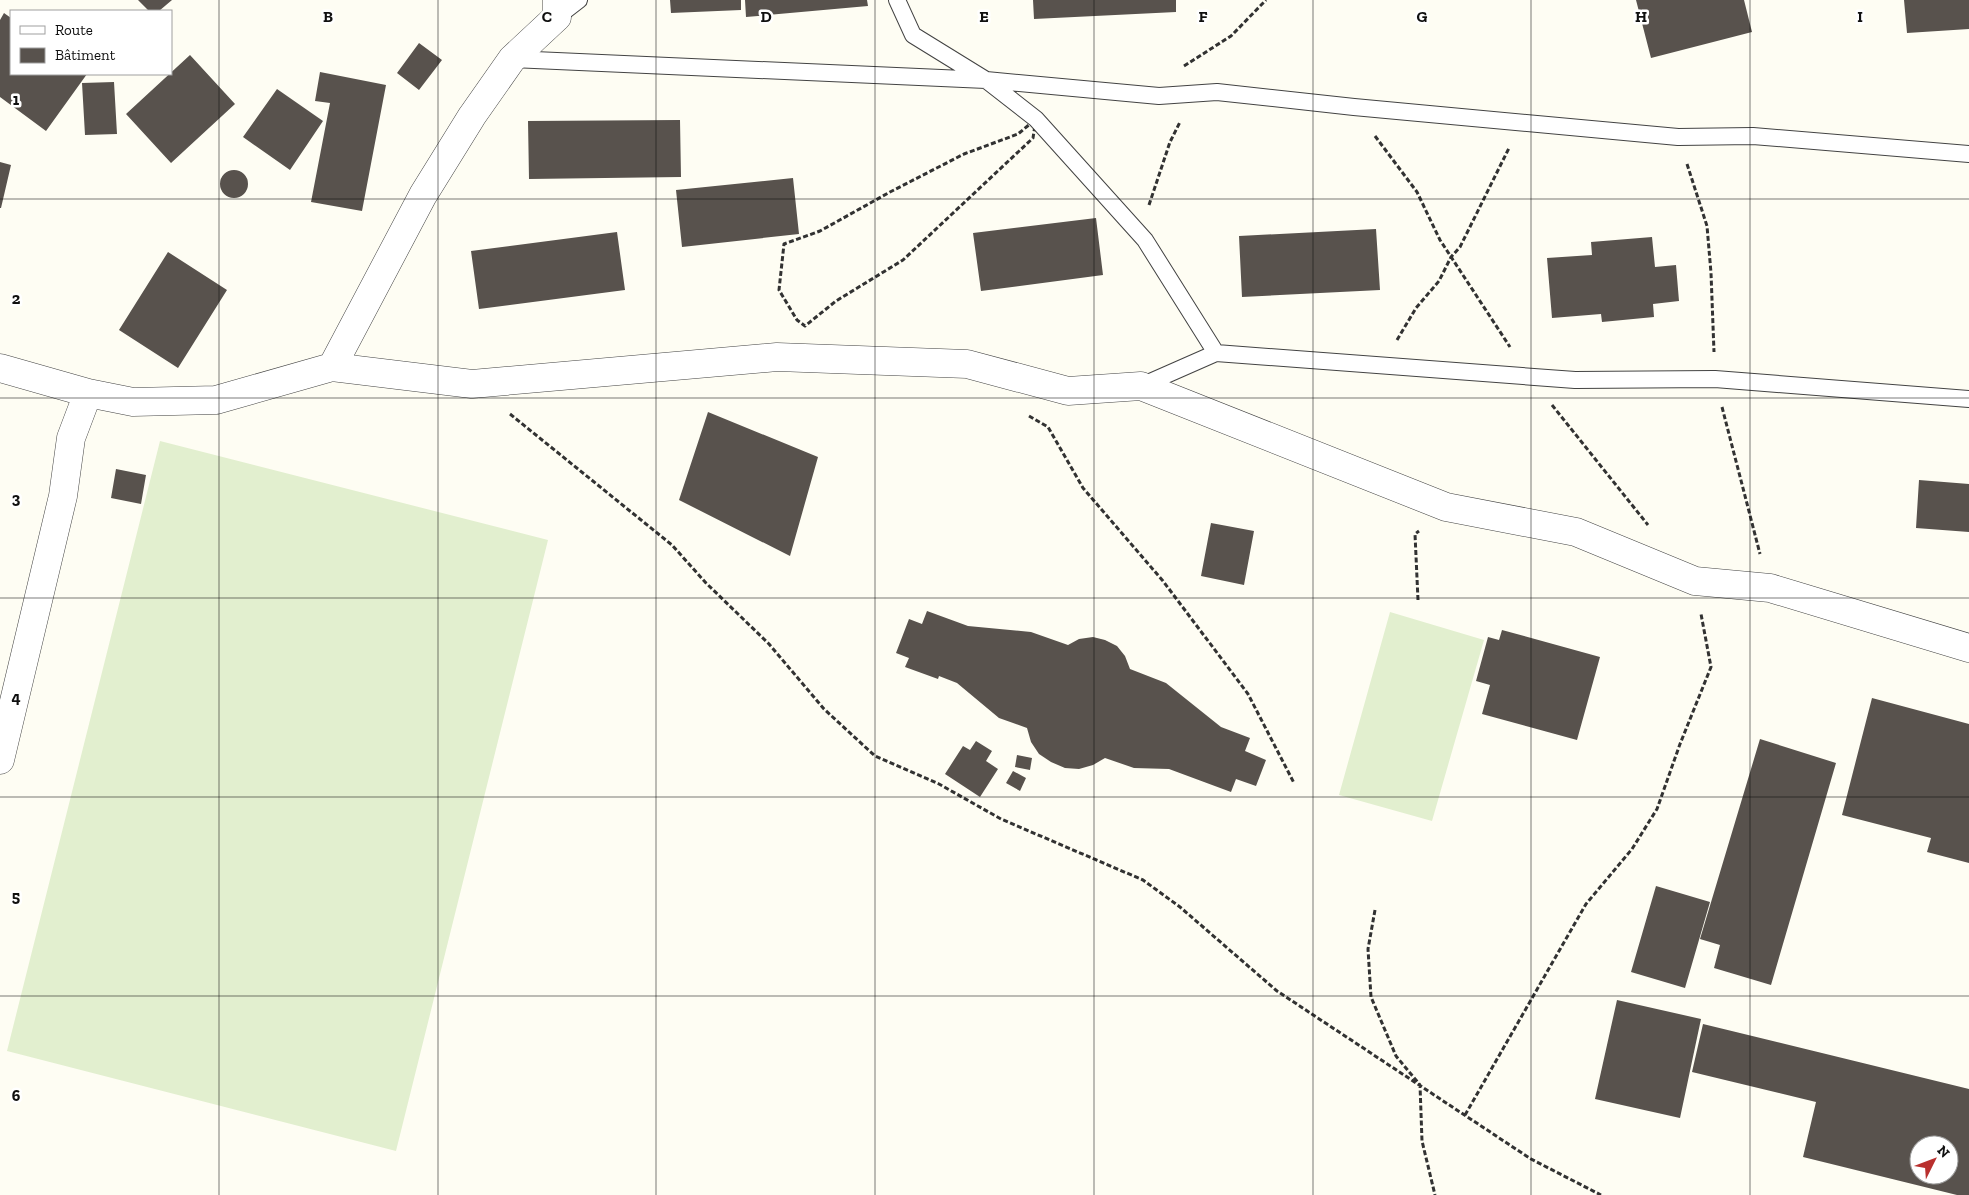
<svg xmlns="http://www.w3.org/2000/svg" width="1969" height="1195" font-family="'Zilla Slab',serif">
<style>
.pitch{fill:#e2efcf}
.building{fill:#58524d;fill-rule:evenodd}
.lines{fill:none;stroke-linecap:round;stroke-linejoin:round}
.service-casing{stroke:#434343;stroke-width:18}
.minor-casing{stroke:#434343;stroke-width:29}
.path{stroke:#323232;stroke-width:3;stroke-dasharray:5 2.5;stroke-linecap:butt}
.service{stroke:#fff;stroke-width:16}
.minor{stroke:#fff;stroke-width:28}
.grid{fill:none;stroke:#101010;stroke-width:1;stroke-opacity:0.55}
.grid-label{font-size:16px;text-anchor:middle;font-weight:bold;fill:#101010;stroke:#fff;stroke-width:5;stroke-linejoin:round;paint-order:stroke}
</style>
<rect width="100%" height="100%" fill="#fefdf3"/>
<path class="pitch" d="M160 441 548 540 396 1151 7 1051Z
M1390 612 1484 640 1432 821 1339 795Z"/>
<path class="building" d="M138 0H172L159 11H149Z
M670 0H741V10L671 13Z
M745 0H867L868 6 746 17Z
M1033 0H1176V12L1034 19Z
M1636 0H1744L1752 32 1651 58Z
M1904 0H1969V29L1907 33Z
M4 13 11 18V74H87L46 131 0 97V20Z
M419 43 442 60 419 90 397 73Z
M190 55 235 104 171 163 126 114Z
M320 72 386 85 362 211 311 202 330 103 315 101Z
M114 82 117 134 85 135 82 83Z
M277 89 323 121 290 170 243 137Z
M680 120 681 177 529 179 528 121Z
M0 162 11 165 1 208H0Z
M220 184a14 14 0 1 1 28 0a14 14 0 1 1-28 0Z
M793 178 799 234 682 247 676 190Z
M1096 218 1103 275 981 291 973 233Z
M1376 229 1380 290 1242 297 1239 236Z
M617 232 625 290 479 309 471 251Z
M1652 237 1655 267 1676 265 1679 301 1653 304 1654 317 1602 322 1601 314 1552 318 1547 258 1592 255 1591 242Z
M168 252 227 290 178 368 119 330Z
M708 412 818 457 790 556 679 500Z
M116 469 146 475 141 504 111 498Z
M1919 480 1969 484V532L1916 528Z
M1211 523 1254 531 1244 585 1201 576Z
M927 611 968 626 1031 632 1068 645 1079 639 1093 637 1105 640 1117 646 1125 656 1130 669 1166 683 1221 727 1250 738 1245 751 1266 760 1256 786 1236 779 1231 792 1169 769 1134 768 1105 758 1093 765 1079 769 1065 768 1051 762 1039 754 1031 742 1027 728 999 718 957 683 939 676 938 679 905 667 909 658 896 653 909 619 922 624Z
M1502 630 1600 657 1577 740 1482 714 1490 685 1476 681 1488 637 1499 640Z
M1872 698 1969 724V863L1927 852 1931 838 1842 815Z
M1760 739 1836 763 1771 985 1714 968 1720 945 1700 939Z
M976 741 992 751 986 761 998 769 980 797 945 774 963 746 970 750Z
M1017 755 1032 758 1030 770 1015 767Z
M1013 771 1026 778 1020 791 1006 783Z
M1656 886 1710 902 1685 988 1631 972Z
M1617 1000 1701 1019 1680 1118 1595 1099Z
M1703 1024 1969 1089V1195H1957L1803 1157 1816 1102 1692 1072ZM1919 1145H1949V1175H1919Z"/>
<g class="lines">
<g class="service-casing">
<path id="service" d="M897 0 913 35 986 80 1036 119 1145 240 1216 353
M557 17 579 0
M512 59 986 80 1159 96 1217 92 1354 107 1678 137 1753 136 1969 154
M1141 386 1216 353 1575 380 1715 379 1969 399"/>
</g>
<g class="minor-casing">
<path id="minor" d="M332 367 423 195 472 116 512 59 557 17V0
M0 368 88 393 133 402 216 400 332 367 472 384 777 357 967 364 1068 391 1141 386 1446 507 1576 532 1695 581 1770 588 1969 648
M0 760 63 496 71 438 88 393"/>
</g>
<path class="path" d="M1184 66 1231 36 1266 0
M1036 119 1033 138 903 260 836 301 805 326 797 320 779 290 784 244 820 231 890 192 964 154 1018 134Z
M1375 136 1417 192 1440 240 1510 347
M1687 164 1707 226 1711 273 1714 352
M1149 205 1170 142 1180 122
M1397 340 1416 308 1439 281 1451 257 1460 247 1509 148
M1552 405 1648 525
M1722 407 1760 554
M510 414 672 545 706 583 769 644 824 709 875 756 939 784 1001 819 1143 880 1180 907 1277 991 1531 1159 1601 1195
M1029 416 1048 427 1083 488 1163 581 1248 694 1294 783
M1418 600 1415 534 1419 531
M1375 910 1368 949 1371 997 1396 1056 1420 1085 1422 1141 1435 1195
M1465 1115 1586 904 1632 849 1657 809 1680 744 1711 667 1701 614"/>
<use href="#service" class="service"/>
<use href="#minor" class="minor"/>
</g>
<path class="grid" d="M219 0V1195M438 0V1195M656 0V1195M875 0V1195M1094 0V1195M1313 0V1195M1531 0V1195M1750 0V1195M0 199H1969M0 398H1969M0 598H1969M0 797H1969M0 996H1969"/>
<g class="grid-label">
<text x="328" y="22">B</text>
<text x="547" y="22">C</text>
<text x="766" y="22">D</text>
<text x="984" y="22">E</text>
<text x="1203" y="22">F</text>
<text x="1422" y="22">G</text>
<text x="1641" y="22">H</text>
<text x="1860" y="22">I</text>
<text x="16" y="105">1</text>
<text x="16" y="304">2</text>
<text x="16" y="504">3</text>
<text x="16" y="703">4</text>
<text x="16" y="902">5</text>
<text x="16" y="1101">6</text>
</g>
<rect x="10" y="10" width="162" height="65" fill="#ffffff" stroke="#9f9f9f"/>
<rect x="20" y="26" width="25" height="8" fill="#ffffff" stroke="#9f9f9f"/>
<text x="55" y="35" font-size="15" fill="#101010">Route</text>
<rect x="20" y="48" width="25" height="15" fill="#58524d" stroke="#9f9f9f"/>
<text x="55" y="60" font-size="15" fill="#101010">Bâtiment</text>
<g transform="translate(1934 1160) rotate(48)"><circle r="24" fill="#ffffff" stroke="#9f9f9f"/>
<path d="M0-4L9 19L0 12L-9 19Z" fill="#b9302e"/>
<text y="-8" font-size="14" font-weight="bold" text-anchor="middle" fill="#101010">N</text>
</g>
</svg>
